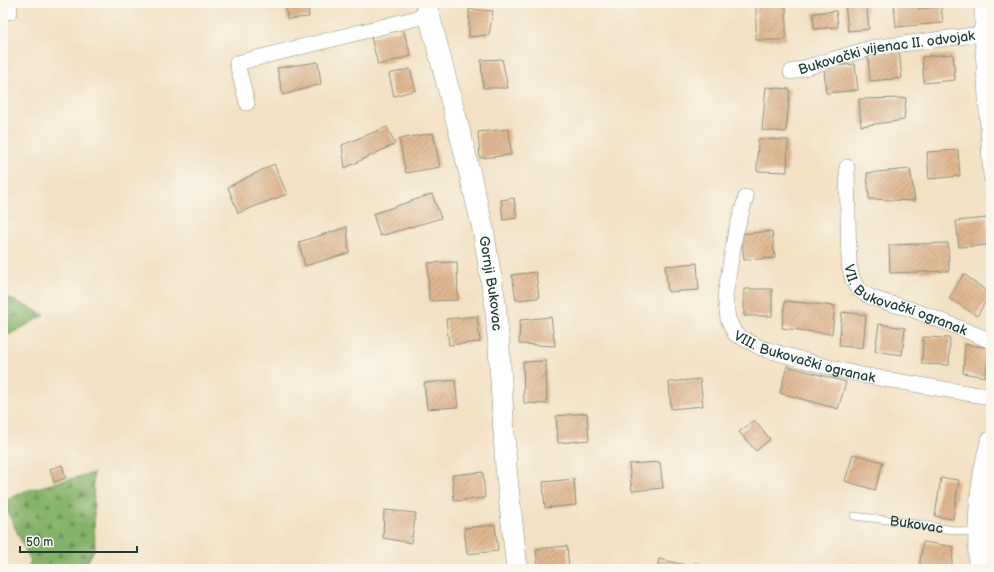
<svg xmlns="http://www.w3.org/2000/svg" width="994" height="572" font-family="'Balsamiq Sans',sans-serif">
<style>
.forest{fill:url(#forest-firs);stroke:#527850}
.building{fill:url(#building-hatch)}
.lines{fill:none;stroke-linecap:round;stroke-linejoin:round}
.lane-casing{stroke:#898f7c;stroke-width:8}
.street-casing{stroke:#898f7c;stroke-width:16}
.secondary-casing{stroke:#898f7c;stroke-width:22}
.lane{stroke:#fff;stroke-width:7}
.street{stroke:#fff;stroke-width:15}
.secondary{stroke:#fff;stroke-width:21}
.labels{text-anchor:middle;stroke-width:3;stroke-linejoin:round;paint-order:stroke}
.street-label{font-size:14px;fill:#1f3d34;stroke:#fbf7ec}
</style>
<defs>
<pattern id="forest-firs" width="22" height="20" patternUnits="userSpaceOnUse"><rect width="22" height="20" fill="#85b26b"/><path d="M5 1l3.5 6h-7zM16 11l3.5 6h-7z" fill="#6c9259"/></pattern>
<pattern id="building-hatch" width="6" height="6" patternUnits="userSpaceOnUse"><rect width="6" height="6" fill="#e0b790"/><path d="M-1 1l2-2M0 6l6-6M5 7l2-2" fill="none" stroke="#b59676"/></pattern>
</defs>
<rect width="100%" height="100%" fill="#fbf7ec"/>
<filter id="ink" filterUnits="userSpaceOnUse"><feTurbulence type="fractalNoise" baseFrequency=".025" numOctaves="2"/><feDisplacementMap in="SourceGraphic" scale="8" xChannelSelector="R" yChannelSelector="G"/><feConvolveMatrix kernelMatrix="1 2 1 2 8 2 1 2 1" color-interpolation-filters="sRGB"/></filter>
<filter id="wash" filterUnits="userSpaceOnUse"><feTurbulence type="fractalNoise" baseFrequency=".012" numOctaves="4" result="noise"/><feDisplacementMap in="SourceGraphic" scale="16" xChannelSelector="R" yChannelSelector="G"/><feGaussianBlur stdDeviation="0.9" result="paint"/><feColorMatrix in="noise" values="0 0 0 0 0 0 0 0 0 0 0 0 0 0 0 0 0 1.4 0 .05"/><feComposite in="paint" operator="in"/></filter>
<g filter="url(#wash)">
<rect width="100%" height="100%" fill="#f3e1c4"/>
<path class="forest" d="M3 295 45 315 5 337H3Z
M93 473 95 548 84 569H26L31 562 3 502 25 491Z"/>
<g id="blocks">
<path class="building" d="M285 3H308L309 17 287 19Z
M845 3H866L869 29 848 31Z
M894 3H917L918 9 941 7 943 23 896 27Z
M756 6H786V40H756Z
M469 9 493 11 489 35 469 37Z
M836 11 838 27 814 29 813 13Z
M403 29 411 56 378 65 371 37Z
M899 52 902 78 870 81 868 55Z
M953 54 955 80 924 83 922 57Z
M502 59 508 88H483L481 60Z
M318 62 321 84 283 95 277 68Z
M855 64 858 90 826 93 824 67Z
M410 69 416 90 394 96 389 74Z
M766 87 790 89 786 132 762 130Z
M906 98 904 120 861 126 859 99Z
M387 127 395 144 345 168 342 145Z
M509 129 511 155 480 158 478 132Z
M433 133 440 167 406 173 399 139Z
M758 139 788 140 787 172 757 171Z
M958 150 960 176 929 179 927 152Z
M274 164 287 194 238 213 228 187Z
M910 169 915 201 869 199 867 173Z
M432 194 441 218 380 236 373 214Z
M514 198 517 218 503 220 501 200Z
M987 218 990 245 959 247 956 221Z
M347 227 349 253 305 266 299 242Z
M772 231 775 258 744 260 741 234Z
M948 243 949 271 890 273 889 245Z
M457 262 458 300 429 301 428 263Z
M697 263 699 290 668 292 665 266Z
M536 272 539 298 516 300 512 275Z
M964 274 990 294 977 316 949 298Z
M744 289H772V316H744Z
M785 301 835 306 832 334 782 328Z
M842 312 866 315 863 348 839 346Z
M477 316 480 342 449 345 446 319Z
M551 317 555 346 519 344 520 320Z
M879 324 905 328 902 355 875 351Z
M923 337 950 338 949 365 922 364Z
M965 344 990 348 985 377 963 373Z
M546 361 547 404 524 403 523 362Z
M787 366 846 382 838 409 780 393Z
M700 379 703 406 671 409 669 382Z
M455 380 458 407 427 409 424 383Z
M587 413 589 440 558 443 556 416Z
M754 420 770 439 756 451 739 432Z
M853 454 883 462 875 490 845 481Z
M660 462 663 488 632 491 629 464Z
M62 465 66 478 54 482 50 469Z
M483 472 485 498 454 501 452 475Z
M941 478 959 480 953 519 935 516Z
M574 479 576 505 545 508 543 482Z
M384 510 416 513 411 543 383 538Z
M495 525 498 551 467 554 464 528Z
M923 542 954 547 951 569H919Z
M567 546 569 569H538L536 549Z
M659 559 685 565 684 569H657Z"/>
</g>
</g>
<g filter="url(#ink)">
<use href="#blocks" fill-opacity="0" stroke="#898f7c" stroke-width="1"/>
<g class="lines">
<g class="lane-casing">
<g id="lane">
<path id="s1" d="M854 516 904 522 978 534"/>
<path d="M697 569V566"/>
</g>
</g>
<g class="street-casing">
<g id="street">
<path d="M9 3 10 12"/>
<path d="M982 3V34L991 176"/>
<path id="s2" d="M791 72 871 48 982 34"/>
<path d="M247 103 237 63 429 15"/>
<path id="s3" d="M847 167 849 264C851 275 853 286 863 293 877 302 895 304 910 309 938 319 965 330 991 341"/>
<path id="s4" d="M746 197 735 235 725 296 728 319 735 334 761 348 828 367 861 375 984 396 991 398"/>
</g>
</g>
<g class="secondary-casing">
<g id="secondary">
<path id="s5" d="M426 3 464 149 483 229 495 302 499 347 506 468 517 569"/>
<path d="M979 569C978 524 979 486 991 442"/>
</g>
</g>
<use href="#lane" class="lane"/>
<use href="#street" class="street"/>
<use href="#secondary" class="secondary"/>
</g>
</g>
<g class="labels">
<g class="street-label">
<text dy="5" stroke="none"><textPath href="#s2" startOffset="98">Bukovački vijenac II. odvojak</textPath></text>
<text dy="5" stroke="none"><textPath href="#s5" startOffset="288">Gornji Bukovac</textPath></text>
<text dy="5" stroke="none"><textPath href="#s3" startOffset="169">VII. Bukovački ogranak</textPath></text>
<text dy="5" stroke="none"><textPath href="#s4" startOffset="215">VIII. Bukovački ogranak</textPath></text>
<text dy="5" stroke="none"><textPath href="#s1" startOffset="63">Bukovac</textPath></text>
</g>
</g>
<rect width="994" height="572" fill="none" stroke="#fbf7ec" stroke-width="16"/>
<path d="M20 546v6h117v-6" fill="none" stroke="#1f3d34" stroke-width="2"/>
<text x="26" y="546" font-size="12" fill="#1f3d34" stroke="#fbf7ec" stroke-width="3" paint-order="stroke">50 m</text>
</svg>
